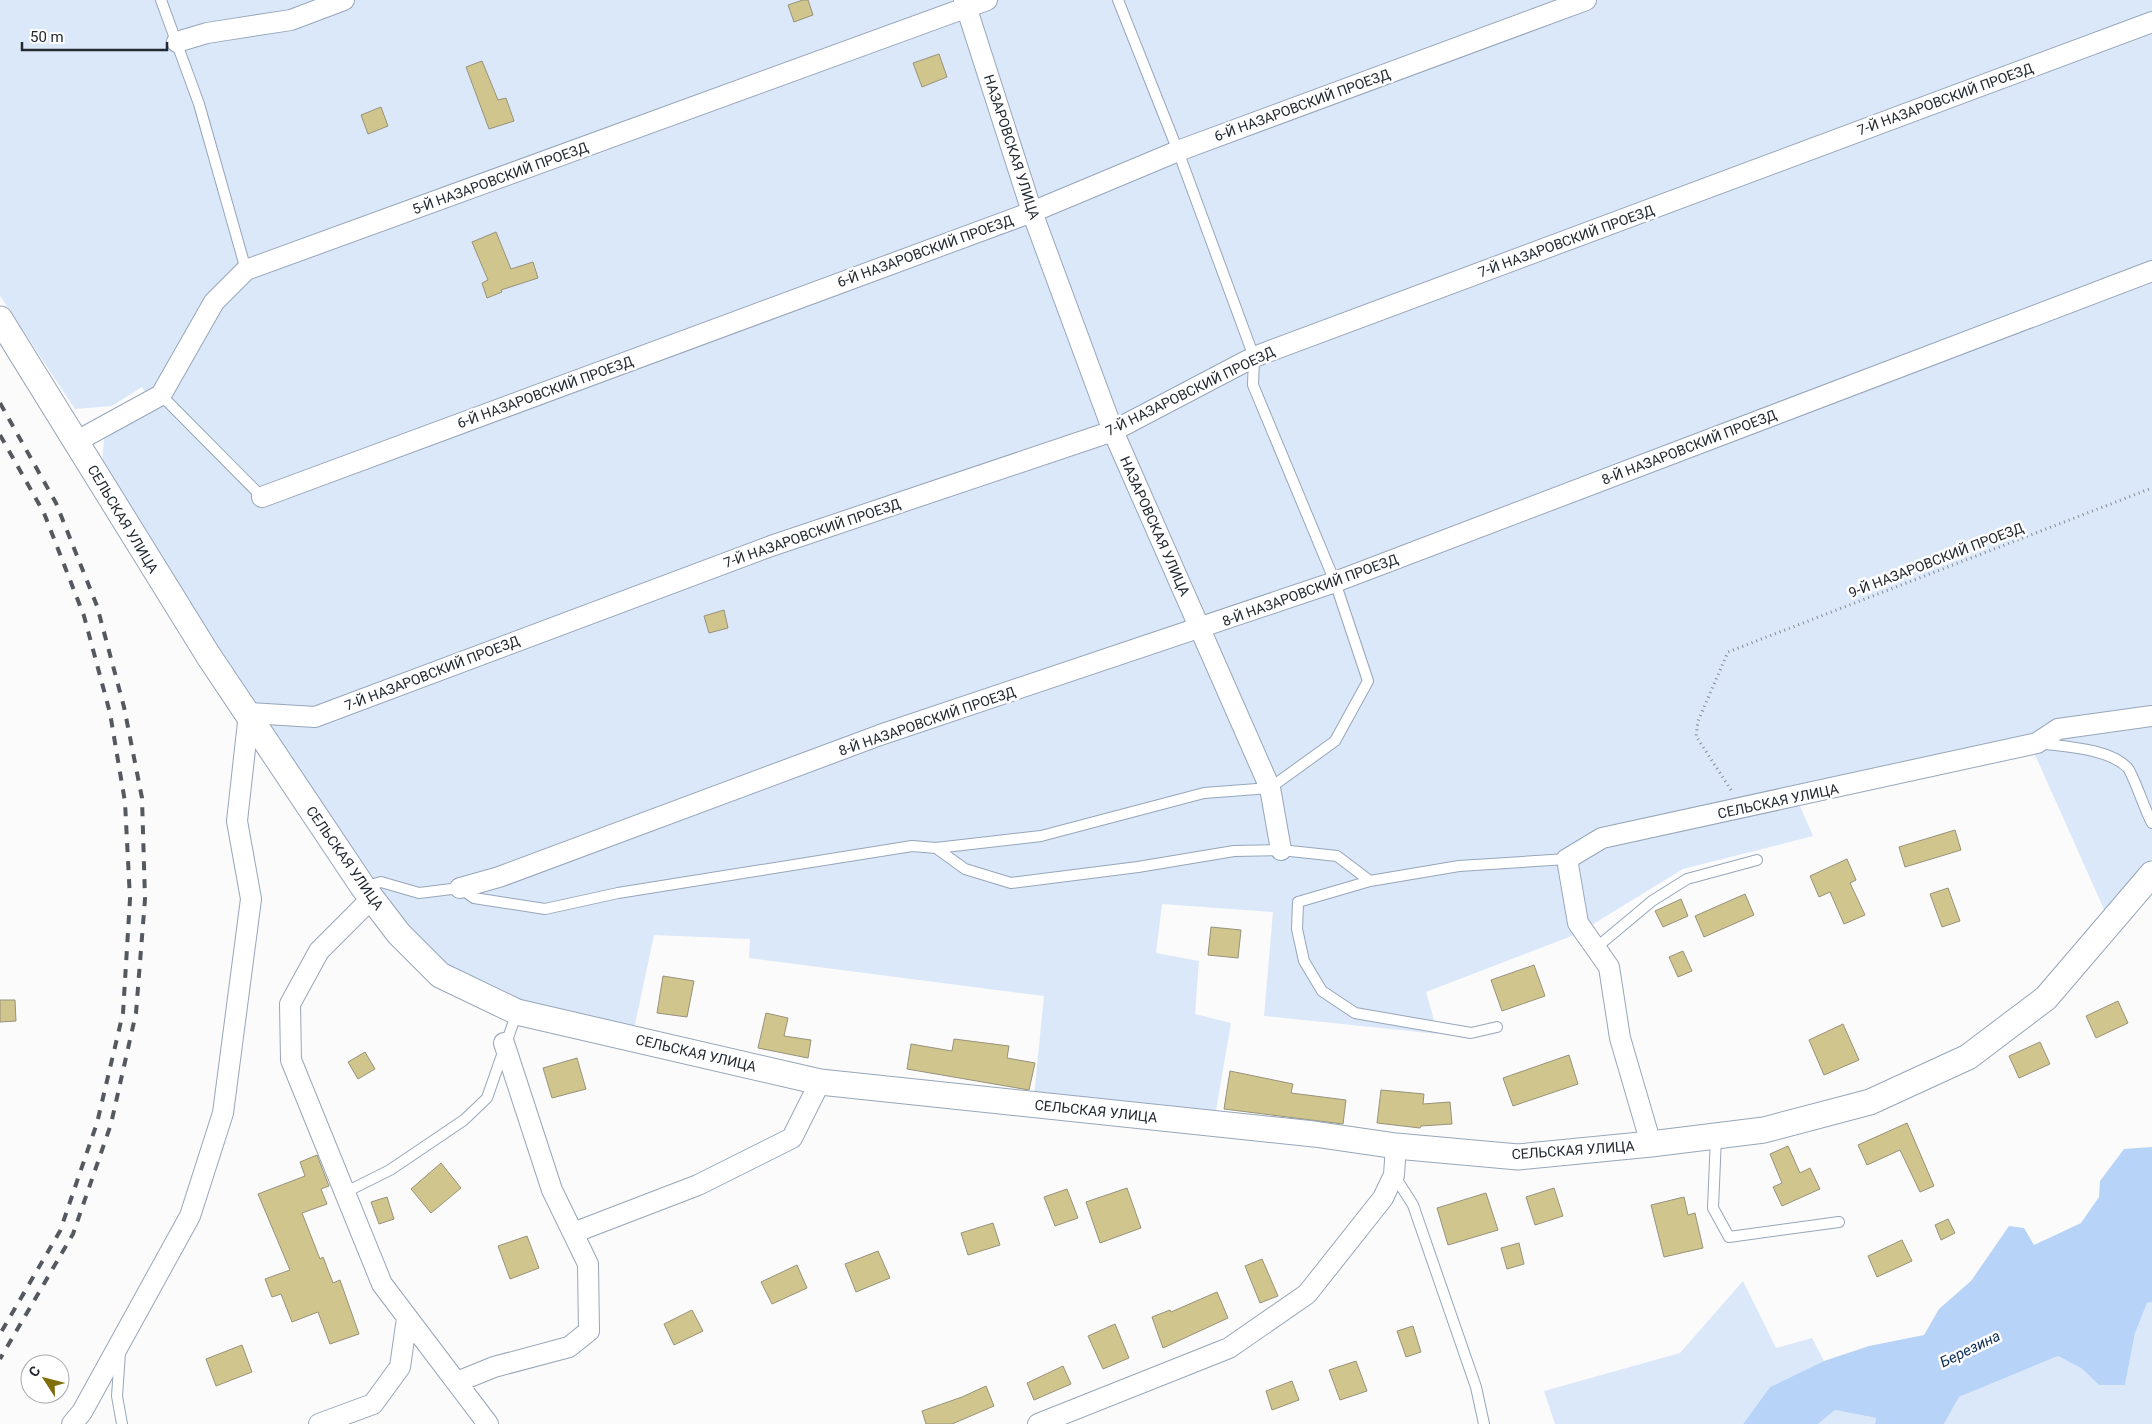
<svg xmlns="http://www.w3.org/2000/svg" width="2152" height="1424" font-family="Roboto,sans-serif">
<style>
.green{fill:#dbe8f9}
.water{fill:#b7d3f7}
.building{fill:#d1c58e;stroke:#97927a}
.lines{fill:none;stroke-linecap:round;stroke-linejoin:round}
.service-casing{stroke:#96a6ba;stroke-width:12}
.minor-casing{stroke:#96a6ba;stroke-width:22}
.tertiary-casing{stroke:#96a6ba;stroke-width:27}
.path{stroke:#868a8e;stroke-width:3;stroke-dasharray:1 4;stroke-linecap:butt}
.service{stroke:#fff;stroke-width:10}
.minor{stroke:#fff;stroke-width:20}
.tertiary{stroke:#fff;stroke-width:25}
.rail{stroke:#54595f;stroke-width:4;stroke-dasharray:9 9;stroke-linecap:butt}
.labels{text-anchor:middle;stroke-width:5;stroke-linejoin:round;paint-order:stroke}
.street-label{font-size:14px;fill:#222931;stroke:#fff}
.water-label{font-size:15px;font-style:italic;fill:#0a2e56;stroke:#fff}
</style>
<rect width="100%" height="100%" fill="#fbfbfb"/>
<path class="green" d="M0 0H2152V859L2107 916 2036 757 2019 739 1794 792 1813 836 1683 869 1577 934 1426 992 1438 1034 1264 1016 1273 912 1162 904 1156 953 1199 961 1195 1014 1231 1023 1215 1116 1034 1096 1044 996 749 958 750 939 654 935 634 1029 533 1005 457 973 405 928 265 726 102 465 104 439 155 408 142 387 112 406 75 409 0 296Z
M1743 1281 1776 1348 1812 1338 1824 1361 1770 1387 1743 1424H1555L1544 1391 1680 1353Z
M2152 1302V1424H1944L1959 1397 2058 1356 2081 1368 2099 1385H2125L2135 1333 2147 1303Z
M1835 1410 1876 1418 1875 1424H1818Z"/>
<path class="water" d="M2152 1147V1302L2147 1303 2135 1333 2125 1385H2099L2081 1368 2058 1356 1959 1397 1944 1424H1875L1876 1418 1835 1410 1818 1424H1743L1770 1387 1824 1361 1869 1346 1924 1335 1939 1309 1971 1281 2009 1226 2024 1228 2034 1245 2081 1223 2099 1197 2100 1181 2124 1149Z"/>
<path class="building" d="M803 0H808L813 15 794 22 788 5Z
M939 54 947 77 922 87 913 63Z
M482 61 498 100 506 98 514 121 489 129 466 67Z
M381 107 388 126 368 134 361 115Z
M496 232 511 269 533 262 538 278 501 290 502 292 487 298 482 283 488 280 472 242Z
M724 610 728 628 709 633 704 616Z
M1955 830 1961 850 1905 867 1899 847Z
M1847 859 1856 880 1850 883 1865 915 1844 924 1830 892 1819 897 1810 876Z
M1948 888 1960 921 1942 927 1930 894Z
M1745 894 1754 915 1704 937 1695 916Z
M1681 899 1688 916 1663 927 1655 911Z
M1211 927 1241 930 1238 958 1208 955Z
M1683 951 1692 971 1678 977 1669 957Z
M1534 965 1545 996 1502 1011 1491 980Z
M663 976 694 981 687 1017 657 1013Z
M0 1000H15L16 1021 0 1022Z
M2118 1001 2128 1023 2096 1038 2086 1016Z
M766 1013 788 1018 784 1036 811 1040 808 1058 758 1048Z
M1843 1024 1859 1060 1824 1075 1809 1040Z
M954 1039 1009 1046 1007 1058 1035 1063 1029 1090 907 1069 911 1044 952 1051Z
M2040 1042 2050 1064 2019 1078 2009 1056Z
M365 1052 375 1069 358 1079 348 1062Z
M1569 1055 1578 1084 1513 1106 1503 1078Z
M577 1058 586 1089 552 1098 543 1068Z
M1230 1071 1293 1084 1291 1093 1346 1100 1343 1124 1224 1109Z
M1381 1090 1424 1094 1423 1104 1450 1102 1452 1124 1421 1126 1420 1128 1377 1123Z
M1907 1123 1934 1186 1920 1192 1900 1150 1867 1165 1858 1145Z
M1788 1146 1800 1173 1810 1168 1820 1189 1782 1206 1773 1187 1782 1183 1770 1154Z
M317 1155 329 1186 321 1189 327 1204 302 1213 320 1259 323 1257 333 1283 340 1280 359 1334 330 1344 318 1312 292 1322 281 1294 272 1297 265 1279 290 1270 258 1194 305 1176 300 1162Z
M441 1163 461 1188 431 1213 411 1189Z
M1127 1188 1141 1228 1100 1243 1086 1202Z
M1554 1188 1563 1216 1535 1225 1526 1197Z
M1067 1189 1078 1218 1055 1226 1044 1197Z
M1486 1193 1498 1230 1448 1245 1437 1208Z
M387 1197 394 1219 379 1224 371 1202Z
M1684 1197 1688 1215 1695 1213 1703 1248 1664 1257 1651 1205Z
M1948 1219 1955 1233 1941 1240 1935 1225Z
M993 1223 1000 1245 968 1255 961 1233Z
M527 1236 539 1268 510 1279 498 1246Z
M1902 1240 1912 1261 1877 1277 1868 1256Z
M1519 1243 1524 1264 1507 1269 1501 1248Z
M878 1251 890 1278 856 1292 845 1264Z
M1262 1259 1278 1296 1260 1303 1245 1266Z
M797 1265 807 1288 772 1304 761 1282Z
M1217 1292 1228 1318 1163 1348 1152 1317 1170 1310 1171 1312Z
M692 1310 703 1331 674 1345 664 1324Z
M1115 1324 1129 1358 1103 1369 1088 1336Z
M1413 1326 1421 1352 1406 1357 1397 1331Z
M242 1345 252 1372 216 1386 206 1359Z
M1356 1361 1367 1391 1340 1400 1329 1370Z
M1063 1366 1071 1384 1034 1400 1027 1383Z
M1292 1381 1299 1400 1272 1410 1266 1391Z
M986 1386 994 1406 952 1424H926L922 1411 962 1397Z"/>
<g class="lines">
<g class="service-casing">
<path id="service" d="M161 0 199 104 246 270
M161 395 262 497
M2039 743C2065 747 2107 748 2127 767 2133 773 2145 811 2152 823
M936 848 1041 836 1204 793 1270 788 1335 741 1368 681 1335 582 1253 385 1254 357 1178 151 1118 0
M364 887 381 882 419 893 460 888 474 898 545 909 618 893 912 846 936 848 965 869 1011 883 1138 867 1234 851 1281 850 1337 856 1370 881
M1597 947 1652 901 1687 879 1757 860
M1497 1027 1471 1033 1355 1013 1322 991 1304 961 1297 929 1298 902 1370 881 1459 866 1567 859
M1716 1137 1713 1208 1729 1237 1839 1222
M1394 1175 1413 1205 1476 1387 1484 1424
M344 1193 390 1170 464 1120 487 1098 517 1012
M120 1353 117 1396 122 1424"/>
</g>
<g class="minor-casing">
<path id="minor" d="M964 0 1032 212 1113 431 1270 788 1281 850
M177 42 207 33 291 20 344 0
M77 441 161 395 214 302 246 270 987 0
M262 497 1032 212 1178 151 1586 0
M460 888 499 877 880 735 1335 582 2152 271
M372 898 319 951 290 1004 291 1060 382 1284 488 1424
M1651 1144 1620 1038 1609 967 1578 923 1567 859 1602 838 2037 743 2058 729 2152 716
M573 1233 698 1185 792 1138 820 1082
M457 1382 494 1367 569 1347 589 1331 588 1264 552 1190 504 1043
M72 1424 82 1412 190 1216 223 1113 251 899 237 821 249 713 315 717 771 546 1113 431 1254 357 2152 22
M319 1424 373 1404 400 1367 407 1318
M1038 1424 1229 1348 1307 1294 1383 1198 1394 1175 1396 1146"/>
</g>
<g class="tertiary-casing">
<path id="tertiary" d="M0 319 208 655 363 887 399 934 440 975 517 1012 820 1082 1314 1134 1396 1146 1518 1157 1651 1144 1764 1130 1870 1102 1968 1057 2046 998 2152 874"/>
</g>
<path class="path" d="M1731 790 1696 736 1698 721 1728 652 2152 488"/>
<use href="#service" class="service"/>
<use href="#minor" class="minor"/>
<use href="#tertiary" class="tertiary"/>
<path class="rail" d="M0 403 56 503 97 606 124 707 142 798 145 899 136 1013 111 1124 73 1234 0 1359
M0 435 44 513 84 616 110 713 125 802 130 899 123 1013 97 1123 60 1231 0 1334"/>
</g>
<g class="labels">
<g class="street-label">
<text transform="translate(1945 99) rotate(-20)" y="5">7-Й НАЗАРОВСКИЙ ПРОЕЗД</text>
<text transform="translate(1302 105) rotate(-20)" y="5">6-Й НАЗАРОВСКИЙ ПРОЕЗД</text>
<text transform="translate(1012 147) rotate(72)" y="5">НАЗАРОВСКАЯ УЛИЦА</text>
<text transform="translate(500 178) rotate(-20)" y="5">5-Й НАЗАРОВСКИЙ ПРОЕЗД</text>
<text transform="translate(1566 241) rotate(-20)" y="5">7-Й НАЗАРОВСКИЙ ПРОЕЗД</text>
<text transform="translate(925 251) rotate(-20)" y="5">6-Й НАЗАРОВСКИЙ ПРОЕЗД</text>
<text transform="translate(1190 391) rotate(-26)" y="5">7-Й НАЗАРОВСКИЙ ПРОЕЗД</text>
<text transform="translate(545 392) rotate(-20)" y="5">6-Й НАЗАРОВСКИЙ ПРОЕЗД</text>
<text transform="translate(1689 447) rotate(-21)" y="5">8-Й НАЗАРОВСКИЙ ПРОЕЗД</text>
<text transform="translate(123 519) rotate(59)" y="5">СЕЛЬСКАЯ УЛИЦА</text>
<text transform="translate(1155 526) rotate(66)" y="5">НАЗАРОВСКАЯ УЛИЦА</text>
<text transform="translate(812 533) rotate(-19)" y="5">7-Й НАЗАРОВСКИЙ ПРОЕЗД</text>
<text transform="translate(1936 560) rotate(-21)" y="5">9-Й НАЗАРОВСКИЙ ПРОЕЗД</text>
<text transform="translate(1310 590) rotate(-20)" y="5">8-Й НАЗАРОВСКИЙ ПРОЕЗД</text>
<text transform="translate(432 673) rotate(-21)" y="5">7-Й НАЗАРОВСКИЙ ПРОЕЗД</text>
<text transform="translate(927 721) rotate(-19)" y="5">8-Й НАЗАРОВСКИЙ ПРОЕЗД</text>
<text transform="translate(1778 801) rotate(-12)" y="5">СЕЛЬСКАЯ УЛИЦА</text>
<text transform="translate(345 858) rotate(55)" y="5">СЕЛЬСКАЯ УЛИЦА</text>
<text transform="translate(696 1053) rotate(13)" y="5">СЕЛЬСКАЯ УЛИЦА</text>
<text transform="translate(1096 1111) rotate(6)" y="5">СЕЛЬСКАЯ УЛИЦА</text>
<text transform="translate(1573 1150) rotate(-4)" y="5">СЕЛЬСКАЯ УЛИЦА</text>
</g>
<g class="water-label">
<text transform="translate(1970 1349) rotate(-26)" y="5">Березина</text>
</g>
</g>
<g transform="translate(45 1379) rotate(306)"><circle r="24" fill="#ffffff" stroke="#a7a9ad"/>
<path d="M0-4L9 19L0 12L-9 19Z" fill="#806e0a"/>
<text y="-8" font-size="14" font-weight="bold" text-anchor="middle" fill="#222931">С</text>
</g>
<path d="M22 42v8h145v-8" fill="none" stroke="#222931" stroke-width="2.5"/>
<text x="30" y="42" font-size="15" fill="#222931" stroke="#ffffff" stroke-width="4" paint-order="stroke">50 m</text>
</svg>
